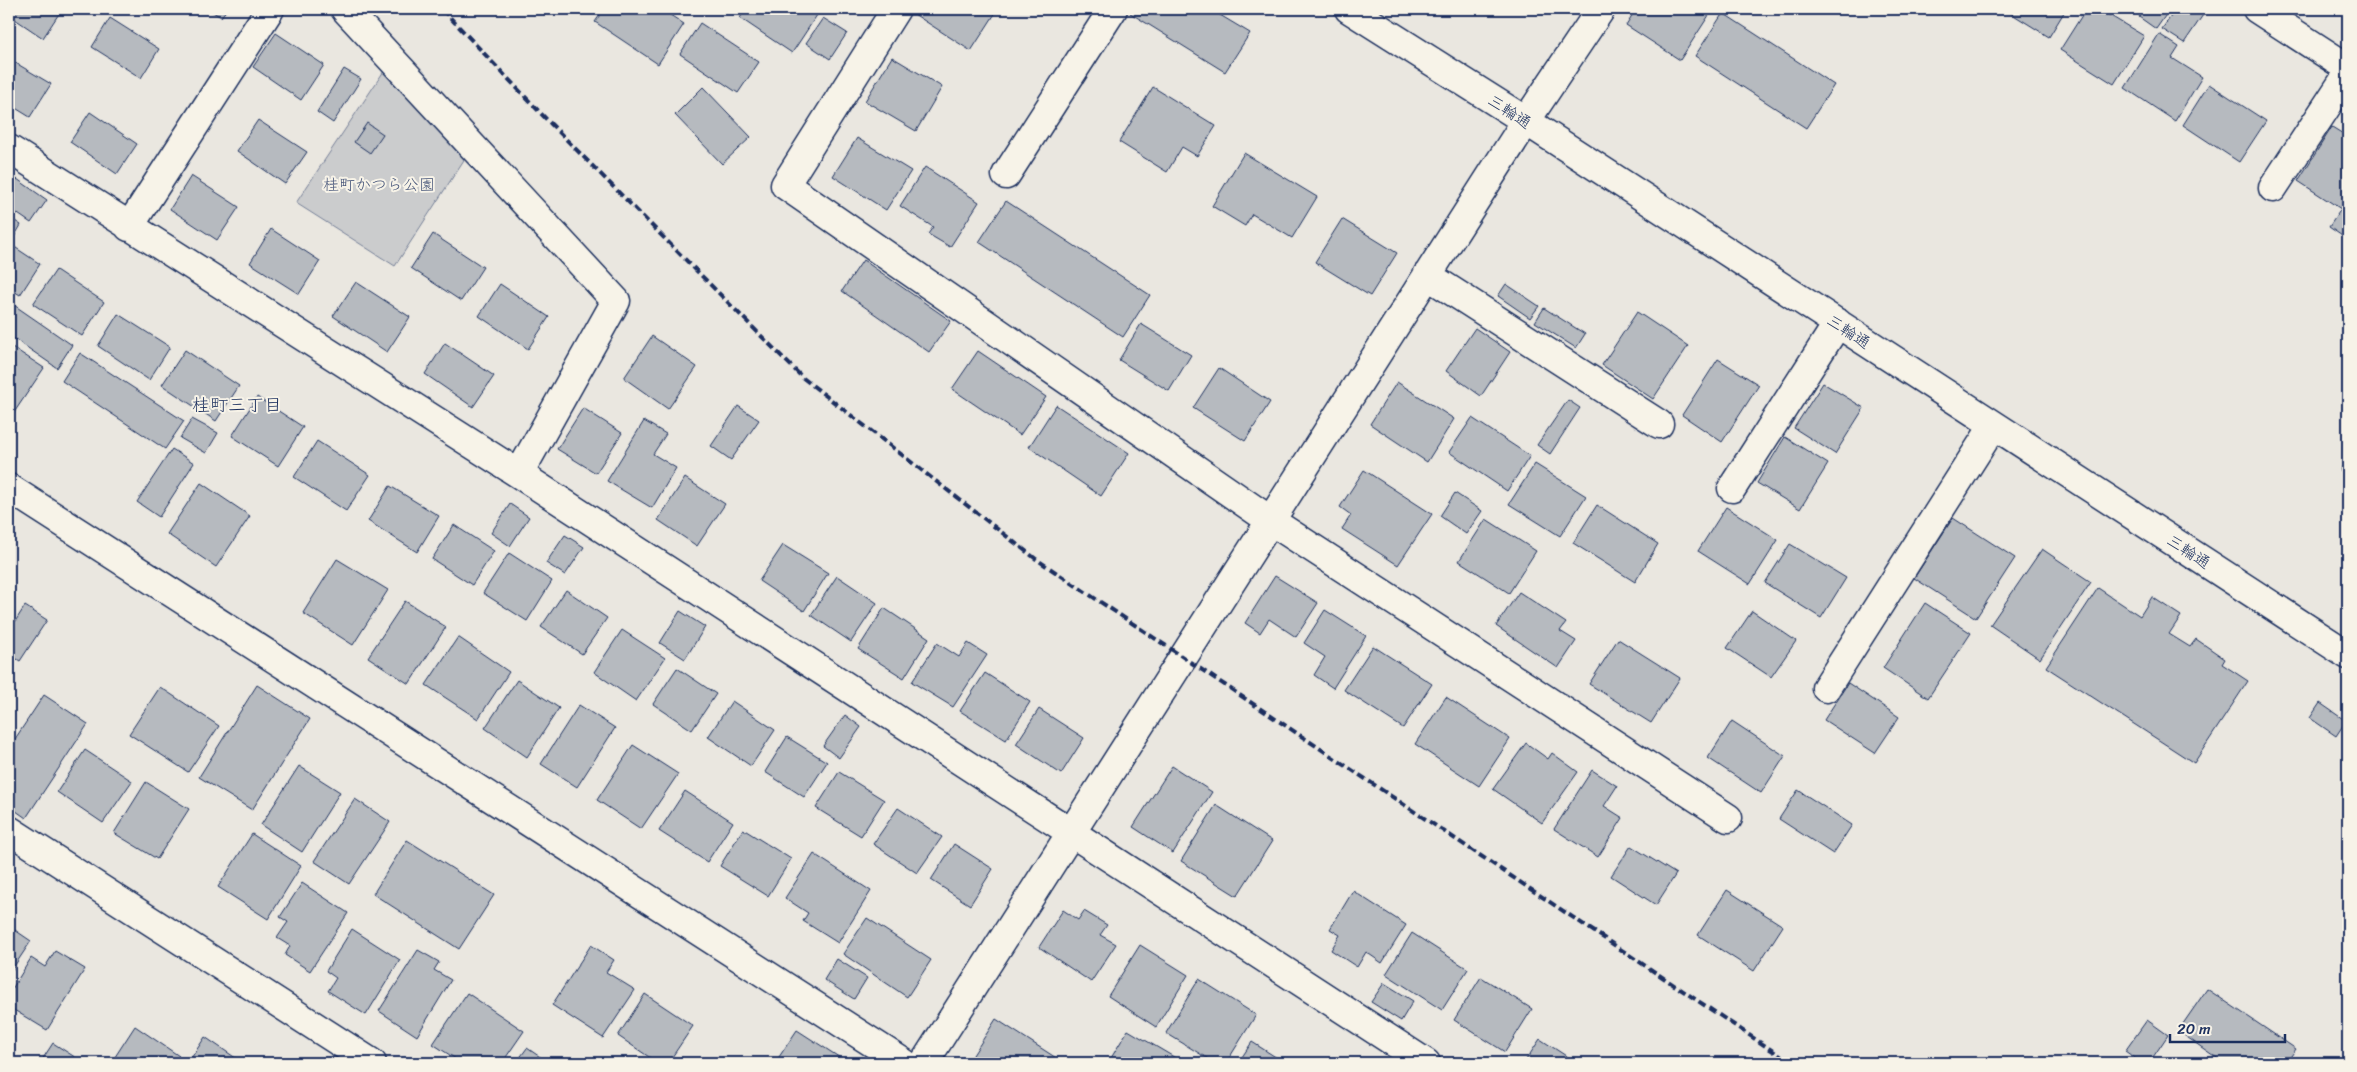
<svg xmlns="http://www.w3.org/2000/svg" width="2357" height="1072" font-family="Sriracha,'Klee One',sans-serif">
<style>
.green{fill:#cbcccd;stroke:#737e96}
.building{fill:#b6babf;stroke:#1b2f5e}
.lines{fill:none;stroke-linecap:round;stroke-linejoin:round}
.minor-casing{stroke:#1b2f5e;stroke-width:31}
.minor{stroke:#f7f3e8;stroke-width:28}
.rail{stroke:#1b2f5e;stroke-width:4;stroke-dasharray:8 4;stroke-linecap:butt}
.labels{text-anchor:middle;stroke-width:4;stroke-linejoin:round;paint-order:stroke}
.street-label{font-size:16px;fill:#1b2f5e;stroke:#f7f3e8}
.park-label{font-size:16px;fill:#47567a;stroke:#f7f3e8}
.neighbourhood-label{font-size:18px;fill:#1b2f5e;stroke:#f7f3e8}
</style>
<rect width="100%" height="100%" fill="#eae7e0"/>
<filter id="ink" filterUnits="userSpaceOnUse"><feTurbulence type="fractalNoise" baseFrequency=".02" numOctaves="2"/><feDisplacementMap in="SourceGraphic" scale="10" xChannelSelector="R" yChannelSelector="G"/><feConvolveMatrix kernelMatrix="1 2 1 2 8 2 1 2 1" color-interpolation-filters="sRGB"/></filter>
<g filter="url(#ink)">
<path class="green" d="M392 59 473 146 395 266 296 203Z"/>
<path class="building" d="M9 9H62L43 38 9 15Z
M208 9H227L221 17Z
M604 9H661L684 24 658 64 595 22Z
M746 9H821L792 53 740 18Z
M917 9H998L971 51 914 14Z
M1133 9H1210L1250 33 1225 72 1130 13Z
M1636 9H1713L1680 60 1626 25Z
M2004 9H2066L2049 37Z
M2086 9H2099L2144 36 2114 84 2060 50Z
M2144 9H2170L2156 29 2139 17Z
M2176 9H2207L2184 43 2162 29Z
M1723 13 1834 85 1806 128 1695 56Z
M110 18 159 49 141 78 92 47Z
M823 18 847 33 830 59 806 43Z
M700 23 759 62 738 93 680 54Z
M276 33 324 65 301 100 253 67Z
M2159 34 2179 47 2172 58 2202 77 2175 121 2125 88Z
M892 57 942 87 916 131 865 101Z
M9 59 51 84 30 117 9 104Z
M344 69 361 79 333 123 317 112Z
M2209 84 2266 121 2239 162 2183 125Z
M703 87 751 137 722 164 675 115Z
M1153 87 1216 126 1197 156 1182 147 1167 172 1119 142Z
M90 112 137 144 117 174 70 142Z
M258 120 307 152 285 184 237 151Z
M367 123 383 134 370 153 354 142Z
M2332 127 2348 137V144L2344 151 2348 154V240L2329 227 2341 209 2298 181Z
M857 138 911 171 886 210 833 176Z
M1244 153 1317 197 1292 238 1252 214 1245 226 1212 206Z
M925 167 979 202 950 247 928 234 933 227 900 206Z
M191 176 239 207 217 240 170 209Z
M17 179 47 200 31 223 9 208V191Z
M1006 201 1150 295 1123 337 979 242Z
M9 217 21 225 10 244 40 264 20 295 9 288Z
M1342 219 1397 253 1370 296 1315 262Z
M271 229 320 261 299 294 250 263Z
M433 234 483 267 461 301 411 268Z
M863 260 951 321 929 352 842 291Z
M56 270 104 302 82 336 33 304Z
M356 282 410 317 387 352 333 316Z
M500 284 549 317 528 349 479 316Z
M1506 284 1539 306 1530 318 1498 296Z
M11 303 72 345 57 368 9 335V306Z
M1544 308 1585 334 1576 348 1535 322Z
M1637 312 1688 346 1653 399 1602 365Z
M118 314 170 347 149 380 98 346Z
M1141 324 1191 355 1169 391 1119 360Z
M1475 328 1510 352 1481 396 1446 371Z
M652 336 697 367 668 409 624 378Z
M445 343 494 376 473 407 425 374Z
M9 345 44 368 9 420Z
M185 350 239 386 216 421 162 385Z
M978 351 1046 397 1020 435 952 389Z
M80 353 184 421 165 449 62 381Z
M1718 359 1759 385 1722 442 1682 415Z
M1219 368 1270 402 1245 441 1193 408Z
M1397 382 1454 419 1427 462 1370 424Z
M1823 383 1864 408 1835 454 1794 428Z
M257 397 303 427 278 466 232 436Z
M1568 400 1580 408 1550 454 1537 445Z
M1056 405 1129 453 1101 496 1029 447Z
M738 406 759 420 731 460 711 446Z
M583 408 622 433 596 473 557 449Z
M1472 418 1530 456 1507 491 1449 452Z
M192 419 218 433 206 453 180 438Z
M644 421 666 434 653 454 676 468 652 508 607 481Z
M1785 437 1828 464 1800 509 1757 483Z
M317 441 370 475 346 511 294 477Z
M172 449 194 463 159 517 137 502Z
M2348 458V476L2340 470Z
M1535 464 1586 496 1560 536 1509 504Z
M1364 470 1432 514 1398 565 1342 529 1351 515 1340 507Z
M685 478 725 504 697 546 658 520Z
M201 483 250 516 216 567 167 534Z
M390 486 439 516 417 552 368 521Z
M1455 493 1482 511 1466 534 1440 516Z
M510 504 529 517 510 546 491 533Z
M1597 505 1658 544 1635 582 1573 543Z
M1726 507 1778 540 1750 584 1698 551Z
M1953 518 2015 558 1976 618 1914 578Z
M1486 519 1536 551 1509 593 1459 561Z
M454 525 494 551 472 585 432 559Z
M565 535 584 547 565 575 546 563Z
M1790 544 1846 578 1821 618 1765 583Z
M783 545 828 573 804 611 759 581Z
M2042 549 2091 582 2040 659 1990 625Z
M509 553 552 581 527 621 483 593Z
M337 559 388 590 353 645 303 613Z
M837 576 877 603 851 642 811 615Z
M1275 576 1318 603 1296 637 1269 619 1260 633 1245 623Z
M2098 588 2140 616 2152 597 2181 616 2169 634 2190 647 2196 639 2225 659 2222 664 2248 681 2194 763 2046 667Z
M566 590 607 618 582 654 541 627Z
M1519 592 1566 623 1560 631 1576 641 1558 668 1496 626Z
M405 601 446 627 409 684 368 657Z
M1925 603 1971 633 1928 698 1883 668Z
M25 606 47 620 20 661 9 654V631Z
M884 608 929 638 904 678 858 649Z
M1325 610 1366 636 1333 688 1314 675 1325 657 1304 643Z
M680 611 705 627 685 659 660 643Z
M1752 611 1796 641 1771 677 1727 648Z
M622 630 665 658 636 701 594 672Z
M458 637 509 672 478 719 426 685Z
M1618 639 1680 678 1651 723 1589 684Z
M937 643 959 657 968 643 987 655 953 707 912 682Z
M1373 646 1432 684 1403 728 1344 690Z
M677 668 716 694 692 730 653 704Z
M985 673 1030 702 1006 740 960 711Z
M517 680 559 708 527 757 485 728Z
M1848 683 1899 717 1875 753 1824 720Z
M257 685 310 719 252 810 199 777Z
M160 687 219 726 188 772 129 734Z
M44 695 88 724 26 818 9 806V748Z
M1446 697 1510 739 1479 786 1415 744Z
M732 701 775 730 751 766 708 737Z
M2320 703 2346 721 2336 736 2310 718Z
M579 705 615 728 577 787 541 764Z
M1039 709 1084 738 1061 774 1016 744Z
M845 715 861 727 839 758 823 746Z
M1732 721 1785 756 1761 793 1708 758Z
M787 737 827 762 804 797 765 772Z
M1526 743 1548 759 1552 753 1578 772 1542 823 1493 789Z
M633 745 678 774 641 829 597 800Z
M85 750 132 781 103 823 57 792Z
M299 766 340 792 302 852 261 825Z
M1172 766 1212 792 1173 853 1133 827Z
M1592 770 1617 786 1604 806 1623 818 1598 857 1554 829Z
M839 772 884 800 861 836 816 808Z
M146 782 189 809 157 859 114 833Z
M1798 790 1852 825 1833 854 1779 819Z
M685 791 733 822 707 862 659 831Z
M355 799 390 822 349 884 314 861Z
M1216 805 1272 841 1237 896 1181 861Z
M898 808 942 837 917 873 873 844Z
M743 829 791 859 768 896 720 866Z
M252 834 301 866 268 919 218 887Z
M407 840 494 895 459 949 373 894Z
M954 844 993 869 970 905 931 880Z
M1631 846 1676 874 1656 905 1611 876Z
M814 854 871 891 838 943 803 921 808 913 785 898Z
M302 883 348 913 310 971 285 955 290 946 277 938 288 922 280 917Z
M1727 890 1783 926 1754 971 1698 935Z
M1353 891 1406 925 1382 963 1366 952 1357 967 1331 950 1340 935 1330 929Z
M1063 910 1078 920 1084 911 1107 925 1100 935 1116 944 1091 982 1039 947Z
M867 918 931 960 907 997 843 954Z
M9 926 31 941 9 974Z
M352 929 400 960 366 1015 328 991 336 978 326 971Z
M1412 933 1468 969 1442 1010 1386 974Z
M591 945 614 960 606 972 635 990 603 1038 552 1005Z
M1140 945 1188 975 1156 1027 1108 996Z
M418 950 439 962 434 970 451 980 417 1036 379 1011Z
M55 951 85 969 47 1030 9 1007V994L31 958 45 967Z
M837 959 867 978 854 999 824 980Z
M1481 977 1532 1009 1505 1052 1454 1020Z
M1199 979 1256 1015 1226 1063H1215L1166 1033Z
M1384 983 1413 1001 1401 1021 1371 1002Z
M2207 989 2296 1049 2286 1063H2213L2217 1058 2178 1031Z
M467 993 524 1031 502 1063H462L433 1044Z
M645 994 693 1026 668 1063H658L618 1036Z
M996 1019 1064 1063H968Z
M2147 1020 2168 1035 2149 1063H2142L2125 1051Z
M135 1026 179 1056 174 1063H111Z
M797 1030 845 1061 844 1063H775Z
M1128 1030 1184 1063H1108Z
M205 1037 243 1063H188Z
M1540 1039 1577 1063H1524Z
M1252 1042 1285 1063H1238Z
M53 1043 84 1063H40Z
M527 1048 549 1063H516Z"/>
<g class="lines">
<g class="minor-casing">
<path id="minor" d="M345 9 616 301 519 474
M896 9 785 185 1271 521 1728 818
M1349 9 1526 121 2348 655
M2257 9 2348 68
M9 149 519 474 1426 1063
M1006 175 1113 9
M2273 188 2348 74
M129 227 270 9
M1427 275 1659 424
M9 488 904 1063
M1732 488 1838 323
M1826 688 1994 425
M9 830 372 1063
M924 1063 1526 121 1601 9"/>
</g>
<use href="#minor" class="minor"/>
<path class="rail" d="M442 9 551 124 803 378 1036 559 1791 1063"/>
</g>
</g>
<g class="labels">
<g class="street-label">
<text transform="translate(1510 111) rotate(33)" y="6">三輪通</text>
<text transform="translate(1849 331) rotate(33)" y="6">三輪通</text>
<text transform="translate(2189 551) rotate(33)" y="6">三輪通</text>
</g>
<g class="park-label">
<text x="379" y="190">桂町かつら公園</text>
</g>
<g class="neighbourhood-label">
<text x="237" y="411">桂町三丁目</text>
</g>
</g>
<rect width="2357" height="1072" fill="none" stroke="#f7f3e8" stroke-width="30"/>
<rect x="15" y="15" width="2327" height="1042" fill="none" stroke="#1b2f5e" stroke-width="2" filter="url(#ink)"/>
<path d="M2170 1034v8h115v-8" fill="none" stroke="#1b2f5e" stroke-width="2.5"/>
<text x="2177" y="1034" font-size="15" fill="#1b2f5e" stroke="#f7f3e8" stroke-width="4" paint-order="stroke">20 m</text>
</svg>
